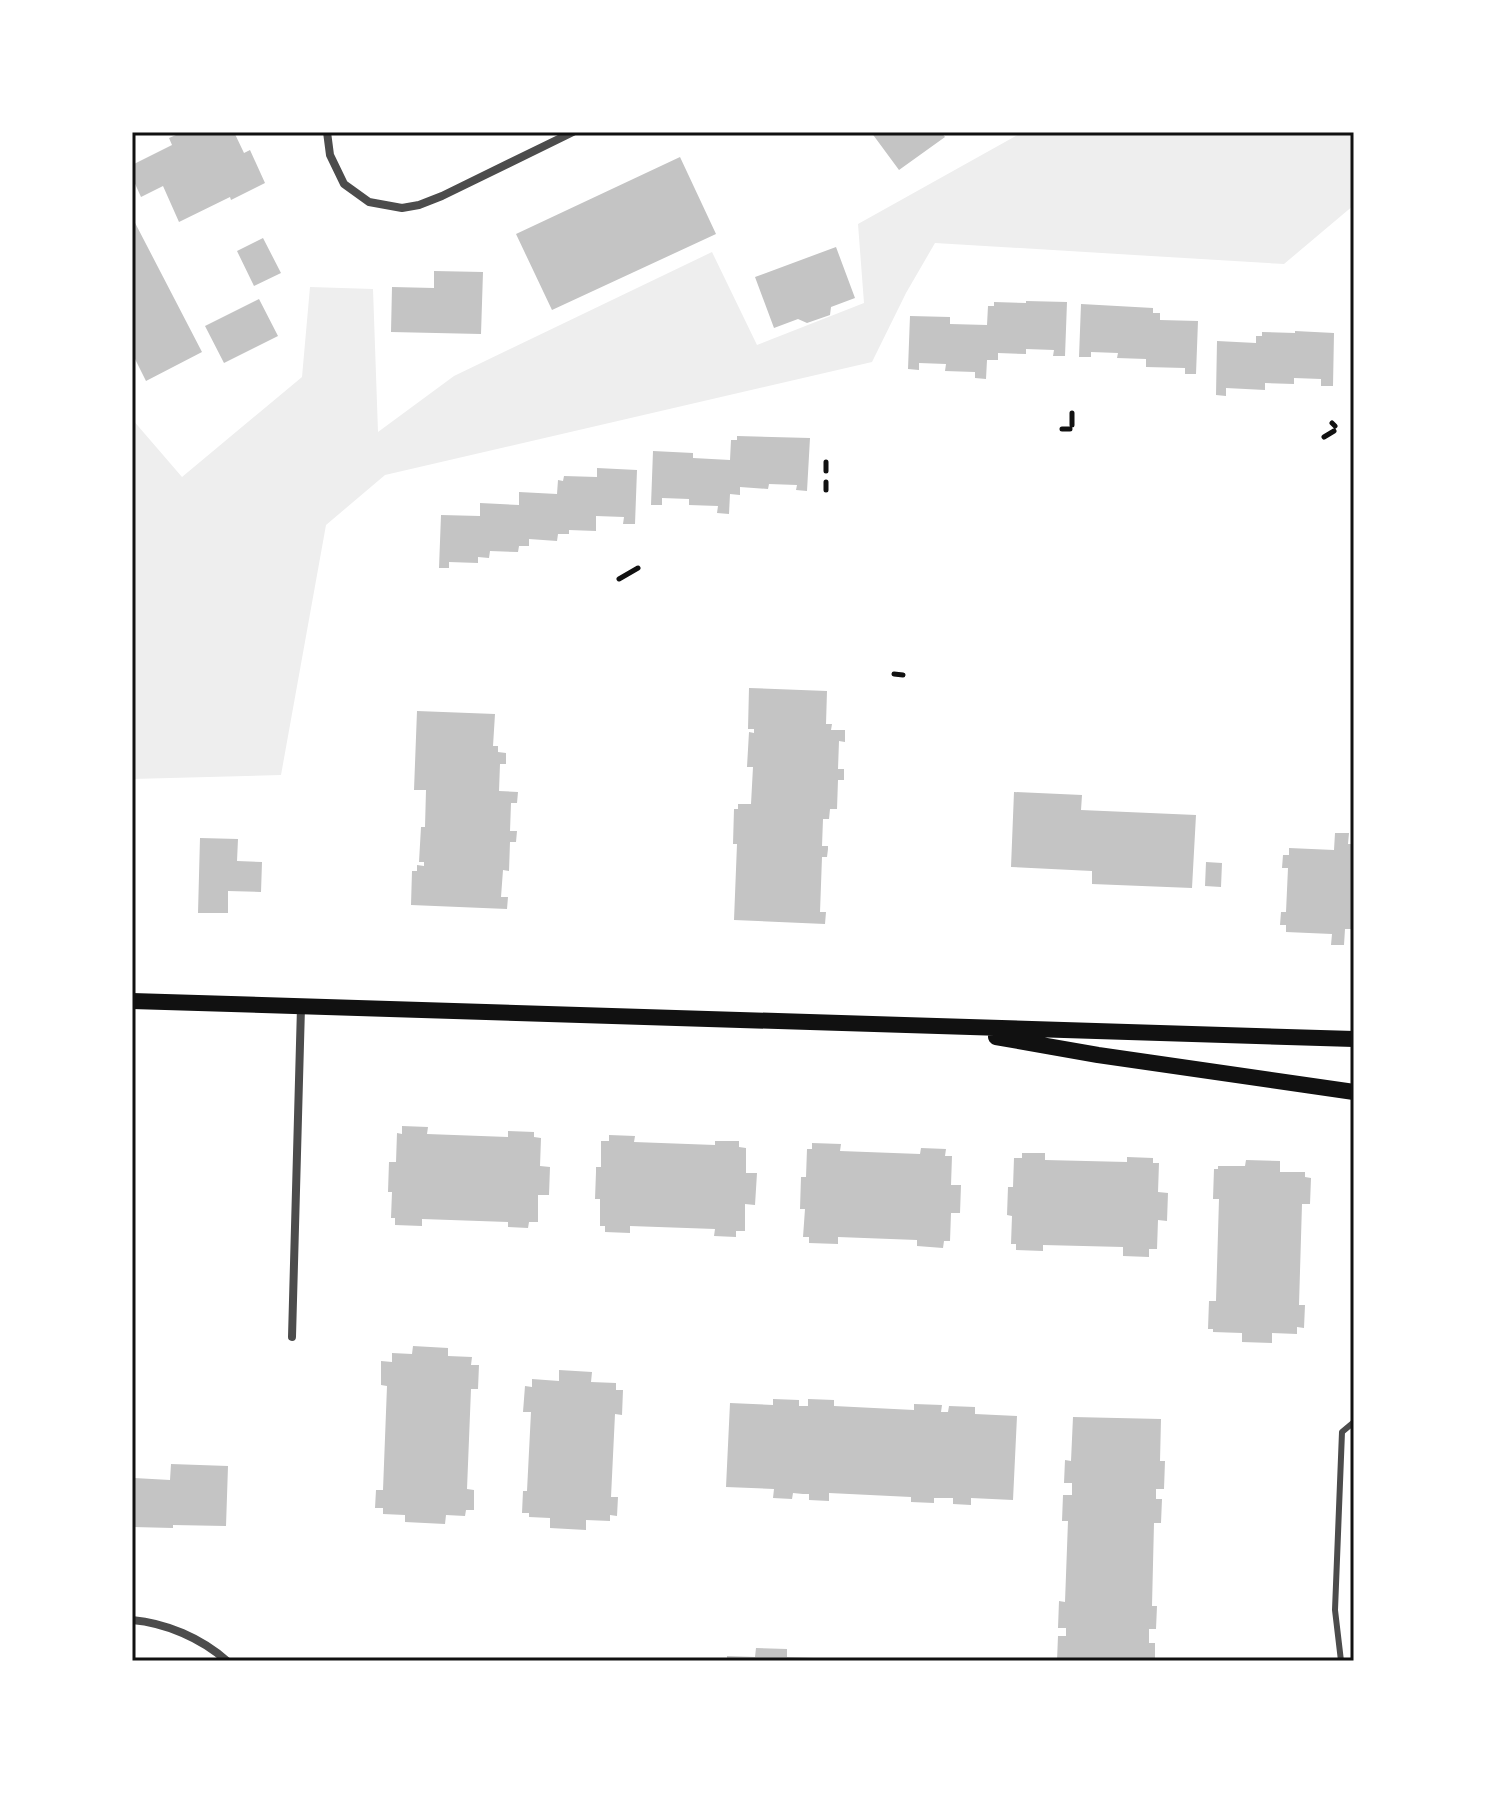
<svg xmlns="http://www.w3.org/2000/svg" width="1486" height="1793" font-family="Montserrat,sans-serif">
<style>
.green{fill:#eee}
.building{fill:#c4c4c4}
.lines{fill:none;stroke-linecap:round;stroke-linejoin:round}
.path{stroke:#111;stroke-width:5}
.service{stroke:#4c4c4c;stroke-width:6}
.minor{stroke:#4c4c4c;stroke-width:8}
.secondary{stroke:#111;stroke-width:16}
.neatline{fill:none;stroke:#111;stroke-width:3}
</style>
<rect width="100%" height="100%" fill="#fff"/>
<path class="green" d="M1023 132H1354V205L1284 264 935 243 906 293 872 362 385 475 326 525 281 775 132 779V419L182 477 302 377 310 287 373 289 378 432 454 376 712 252 757 345 864 303 858 224Z"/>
<path class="building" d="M183 132H234L244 153 250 150 265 183 231 200 230 197 179 222 163 186 141 197 132 177V165L172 145 169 138Z
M871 132H941L945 137 899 170Z
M680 157 716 234 552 310 516 234Z
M132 217 202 352 146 381 132 353Z
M263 238 281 273 254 286 237 251Z
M836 247 855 298 831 307 830 315 807 323 798 319 774 328 755 277Z
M434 271 483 272 481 334 391 332 392 287 434 288Z
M259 299 278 336 224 363 205 326Z
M1026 301 1067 302 1065 356H1053L1054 350 1026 349V354L998 353V360H987L986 379 975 378V372L945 371 946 364 919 363V370L908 369 910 316 950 317V324L987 325 988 306H994V302L1026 303Z
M1081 304 1153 308V313H1160V320L1198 321 1196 374H1185V368L1146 367V359L1117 358 1118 353 1091 352V357H1079Z
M1295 331 1334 333 1333 386H1321V379L1294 378V384L1265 383V390L1226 388V396L1216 395 1217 341 1256 343V336H1262V332L1295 333Z
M737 436 810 438 807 491 796 490 797 485 769 484 768 489 740 487V495L730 494 729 514 717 513 718 506 689 505V499L662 498V505H651L653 451 693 453V458L730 460 731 440H737Z
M597 468 637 470 635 524H623L624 517 596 516V531L569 530V534H558L557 541 529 539V546H519L518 552 490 551 489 558 478 557V563L449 562V568H439L441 515 480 516V503L519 505V492L557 494 558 480 563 481 564 476 597 477Z
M749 688 827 691 826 724H832L831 730H845V742L839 741 838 769H844V780H838L837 809H830L829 819H823L822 846H828V849L827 857H822L820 912H826L825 924 734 920 737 844H733L734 809H738V804H751L753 767H747L749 732 754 733V729H748Z
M417 711 495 714 493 746H498V752L506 753V764H500L499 791 518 792 517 803H511L510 831H517L516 842H510L509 871 503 870 501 897H508L507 909 411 905 412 871H417V865L424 866V862H419L421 827H425L426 790H414Z
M1014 792 1082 795 1081 810 1196 815 1192 888 1092 884V871L1011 867Z
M1335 833H1349L1348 844H1354V929H1345L1344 945H1331L1332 934 1286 932V925H1280L1281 912H1286L1288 868H1282L1283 855H1289V848L1334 850Z
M200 838 238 839 237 861 262 862 261 892 228 891V913H198Z
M1206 862 1222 863 1221 887 1205 886Z
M402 1126 428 1127 427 1134 508 1137V1131L534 1132V1137L541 1138 540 1166 550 1167 549 1195H538V1222H529L528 1228 508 1227V1222L422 1219V1226L395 1225V1218H391L392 1192H388L389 1162H396L397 1133 402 1134Z
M609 1135 635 1136 634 1142 715 1145V1141H739V1147L746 1148V1173H757L755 1205 745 1204V1231H736V1237L714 1236 715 1229 630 1226V1233L605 1232V1226H600V1199H595L596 1172V1167H601V1141H609Z
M812 1143 841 1144 840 1151 920 1154 921 1148 946 1149 945 1156H952L951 1185H961L960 1213H951L950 1241H944L943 1248 917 1246V1240L838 1237V1244L809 1243V1237H803L805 1209H800L801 1177H806L807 1149H812Z
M1022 1153H1045V1160L1127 1162V1157L1153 1158V1163H1159L1158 1192 1168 1193 1167 1221 1158 1220 1157 1249H1149V1257L1123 1256V1247L1043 1245V1251L1016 1250V1244H1011L1012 1216 1007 1215 1008 1187H1013L1014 1158H1022Z
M1246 1160 1280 1161V1172H1305V1177L1311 1178 1310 1204H1302L1299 1305H1305L1304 1328 1297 1327V1334L1272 1333V1343L1242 1342V1333L1213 1332V1329H1208L1209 1301H1216L1219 1199H1213L1214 1169H1218V1166H1245Z
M413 1346 448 1348V1356L472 1357 471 1365H479L478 1389H471L467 1489 474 1490V1510H466L465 1516 446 1515 445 1524 405 1522V1515L383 1514V1508H375L376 1490H383L387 1386 381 1385V1361L392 1362V1353L412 1354Z
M559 1370 592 1372 591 1382 616 1383V1390H623L622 1415 615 1414 611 1497H618L617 1516 610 1515V1521L586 1520V1530L550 1528V1518L529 1517V1513H522L523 1491H527L531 1412H523L525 1386 532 1387V1379L559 1381Z
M773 1399 799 1400V1406H808V1399L834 1400V1406L914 1410V1404L942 1405 941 1412H948L949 1406 975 1407V1414L1017 1416 1013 1500 971 1498V1505L953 1504V1498H934V1503L911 1502V1497L829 1493V1501L809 1500V1494H803L793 1493 792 1499 773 1498 774 1489 726 1487 730 1403 773 1405Z
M1073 1417 1161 1419 1160 1461H1165L1164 1489H1156V1499H1162L1161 1523H1154L1152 1606H1157L1156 1629H1149V1643H1155V1661H1057L1058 1636H1066V1628H1058L1059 1601 1065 1602 1068 1521H1062L1063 1495H1072V1483H1064L1065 1460 1071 1461Z
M171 1464 228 1466 226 1526 173 1525V1528L133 1527 134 1478 170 1480Z
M756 1648 787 1649V1657L813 1658V1661H727V1656L755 1657Z"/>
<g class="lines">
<path class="path" d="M1332 423 1335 426
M1072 425V413
M1062 429H1070
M1324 437 1334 431
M826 471V462
M826 482V490
M619 579 638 568
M894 674 903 675"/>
<path class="service" d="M1341 1661 1335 1610 1342 1432 1354 1422"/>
<path class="minor" d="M327 132 330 155 344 184 369 202 402 208 419 205 442 196 573 132
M292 1337 301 1007
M132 1620C166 1623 201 1638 227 1661"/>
<path class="secondary" d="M132 1001 1354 1039
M996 1037 1098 1055 1354 1092"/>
</g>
<rect width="1486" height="1793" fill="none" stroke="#ffffff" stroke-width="268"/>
<rect x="134" y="134" width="1218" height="1525" class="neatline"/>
</svg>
